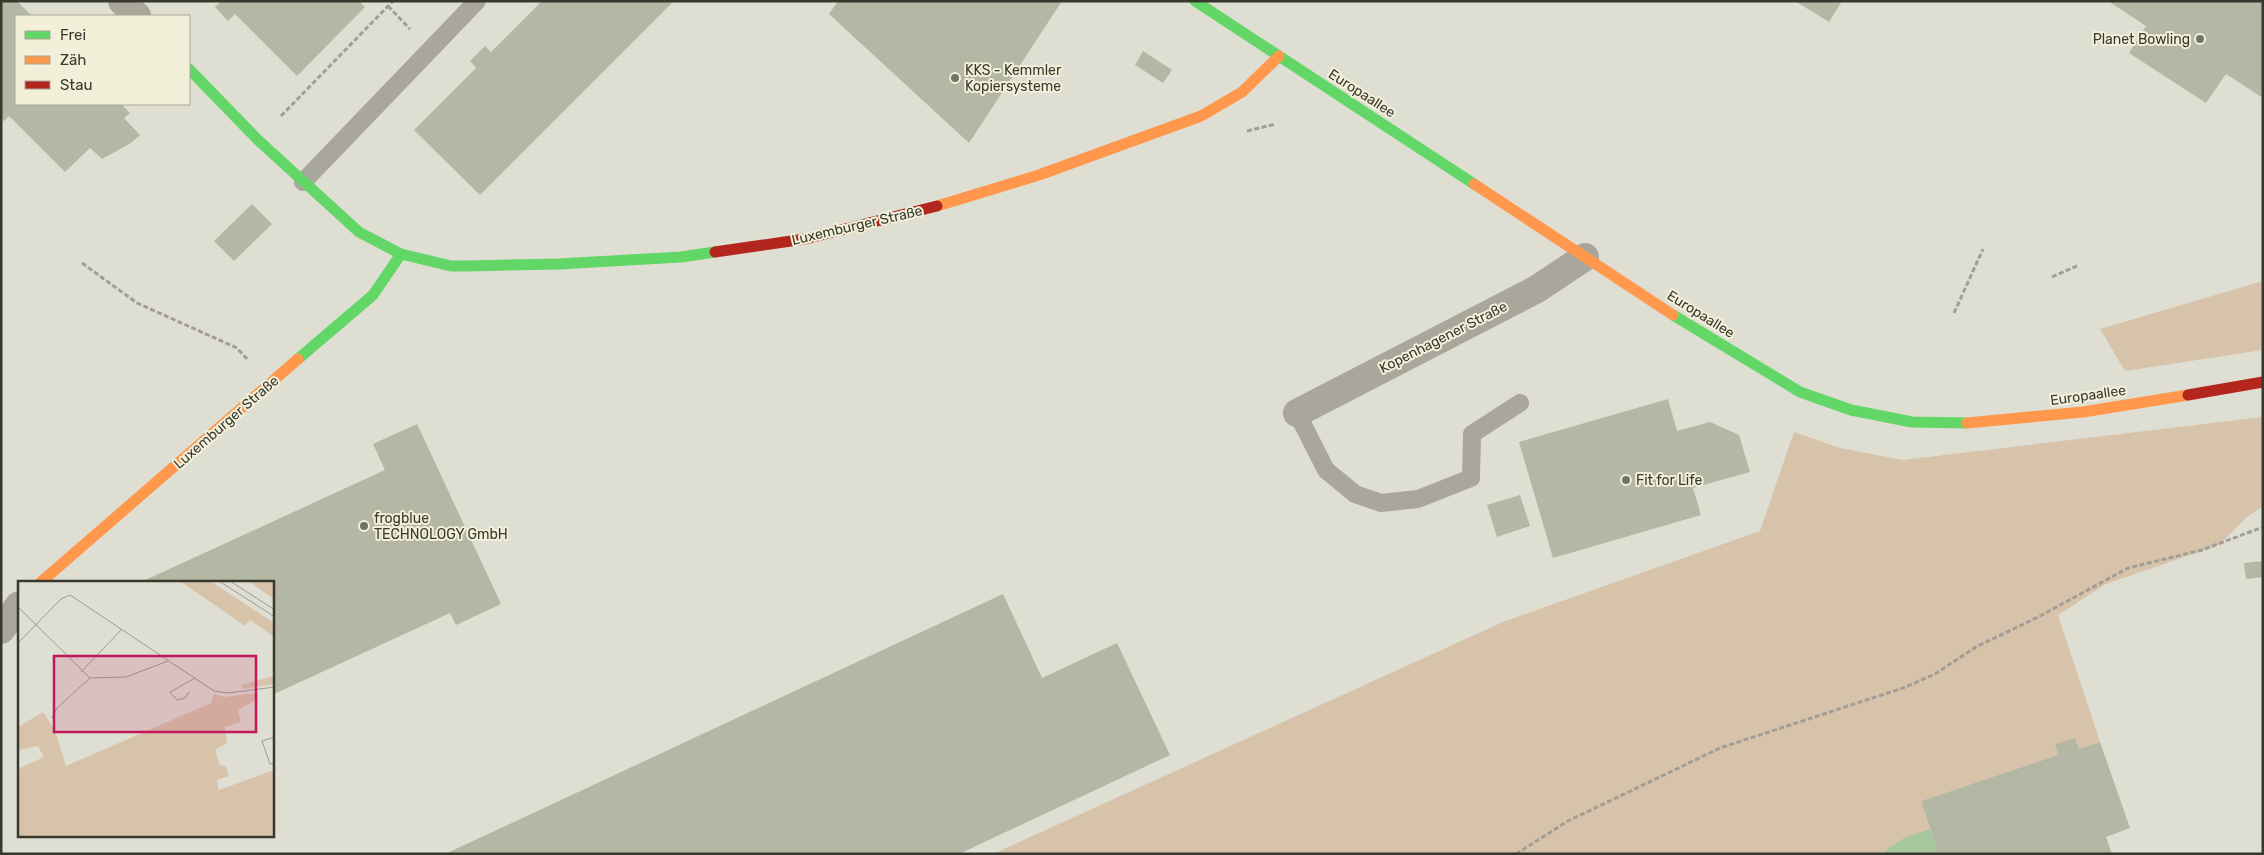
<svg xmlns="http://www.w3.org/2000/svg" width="2264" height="855" font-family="Rubik,sans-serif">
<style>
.green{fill:#d7c2aa}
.water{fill:#a6c89e}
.building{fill:#b4b7a4}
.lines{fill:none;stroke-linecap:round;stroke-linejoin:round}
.path{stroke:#a19e96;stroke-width:3;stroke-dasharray:5 2.5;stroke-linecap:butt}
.lane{stroke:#a9a69b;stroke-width:18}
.street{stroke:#a9a69b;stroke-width:28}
.fast{stroke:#63d668;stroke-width:11}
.slow{stroke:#ff974d;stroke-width:11}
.jam{stroke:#b3261e;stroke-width:11}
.poi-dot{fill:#737268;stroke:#f2f0d9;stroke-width:2}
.labels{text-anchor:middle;stroke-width:4;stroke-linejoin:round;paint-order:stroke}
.poi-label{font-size:14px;fill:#39382f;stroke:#f2f0d9;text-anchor:start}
.street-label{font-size:14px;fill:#39382f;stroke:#f2f0d9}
.inset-road{fill:none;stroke:#9d9c91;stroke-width:1}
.view{fill:#c2185b;fill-opacity:0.15;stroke:#c2185b;stroke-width:2.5}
.inset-edge{fill:none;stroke:#39382f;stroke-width:2.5}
</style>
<rect width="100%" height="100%" fill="#dfded2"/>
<path class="green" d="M2263 281V350L2125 371 2100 329Z
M2263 417V506L2247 517 2219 545 2106 584 2058 615 2100 742 2079 749 2055 744 2058 755 1921 801 1936 846 1932 854H993L1503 622 1760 531 1794 432 1840 448 1903 460Z"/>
<path class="water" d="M1930 829 1936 846 1932 854H1884L1885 851 1904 838Z"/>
<path class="building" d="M1 1H17L32 16H16V104H121L130 113 124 118 140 135 131 143 102 159 90 148 65 172 9 116 4 121 1 118Z
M221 1H359L365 7 297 76 235 14 228 21 215 7Z
M542 1H674L480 195 414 130 476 68 470 61 485 46 491 52Z
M838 1H1062L969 143 829 14Z
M1795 1H1842L1829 22Z
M2108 1H2263V98L2226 74 2206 103 2129 53 2146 26Z
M1143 51 1172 70 1163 83 1135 65Z
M252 204 272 224 234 261 214 241Z
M1668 399 1677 431 1710 422 1739 435 1750 472 1693 488 1701 515 1553 558 1519 442Z
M417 424 501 604 456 625 450 613 272 695V582H141L385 470 373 444Z
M1520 495 1530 526 1497 537 1487 505Z
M2263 561V577L2246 579 2244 563Z
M1003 594 1042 678 1117 643 1170 755 959 854H445Z
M2075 738 2079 749 2100 742 2130 828 2106 837 2112 854H1932L1936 846 1921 801 2058 755 2055 744Z"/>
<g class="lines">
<path class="path" d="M388 6 410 29
M281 116 393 1
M1247 131 1276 124
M82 263 137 303 237 348 248 360
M2052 277 2079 265
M1954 313 1983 249
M1516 854 1568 821 1720 748 1903 688 1935 674 1976 647 2040 616 2128 568 2202 550 2263 527"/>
<path class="lane" d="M303 182 477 1
M1297 413 1326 470 1355 494 1381 503 1418 499 1471 478 1472 434 1520 403"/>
<path class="street" d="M122 1 137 16
M1297 413 1537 289 1585 257
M1 630 19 605"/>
<path class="fast" d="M1195 1 1474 184
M189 69 258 140 359 232 401 254 451 266H467L559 264 681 257 715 252
M1673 315 1800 392 1851 410 1912 422 1967 423
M298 359 373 295 401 254"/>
<path class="slow" d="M1474 184 1673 315
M937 206 1039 175 1201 116 1242 92 1279 56
M1967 423 2083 412 2188 395
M41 582 298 359"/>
<path class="jam" d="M715 252 805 239 937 206
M2188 395 2263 382"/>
</g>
<g class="poi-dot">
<circle cx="2200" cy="39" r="5"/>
<circle cx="955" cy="78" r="5"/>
<circle cx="1626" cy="480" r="5"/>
<circle cx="364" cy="526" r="5"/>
</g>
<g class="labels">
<g class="poi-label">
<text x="2190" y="44" text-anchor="end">Planet Bowling</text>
<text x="965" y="75">KKS - Kemmler<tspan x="965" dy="16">Kopiersysteme</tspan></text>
<text x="1636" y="485">Fit for Life</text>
<text x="374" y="523">frogblue<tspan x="374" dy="16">TECHNOLOGY GmbH</tspan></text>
</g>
<g class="street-label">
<text transform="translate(1362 93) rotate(33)" y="5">Europaallee</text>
<text transform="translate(857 225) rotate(-13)" y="5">Luxemburger Straße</text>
<text transform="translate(1701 314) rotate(32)" y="5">Europaallee</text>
<text transform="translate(1443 337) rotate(-27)" y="5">Kopenhagener Straße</text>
<text transform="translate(2088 395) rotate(-8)" y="5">Europaallee</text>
<text transform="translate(226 422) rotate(-41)" y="5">Luxemburger Straße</text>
</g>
</g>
<g transform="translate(18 581)">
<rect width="256" height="256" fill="#dfded2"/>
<path d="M162 0H192L256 42V56L232 39 227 45ZM230 0H256V18ZM256 95V103L225 108 223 104ZM239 112 240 118 220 129 223 141 207 146 209 162 197 169 202 184 208 186 211 195 199 199 200 206 201 209 256 189V256H0V188L26 176 20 165 0 169V146L25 131 37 149 48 185 193 122 196 113 206 116Z" fill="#d7c2aa"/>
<path class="inset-road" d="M201 0 257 36M212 0 257 29M0 26 72 97 108 96 150 80M0 62 43 18 52 14 196 110 210 112 257 106M63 91 103 49M171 111 167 117 159 119 152 111 177 97M34 137 39 127 72 97M257 156 244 160 252 183 257 182"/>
<path class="view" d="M36 75H238V151H36Z"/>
<rect width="256" height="256" class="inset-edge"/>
</g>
<rect width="2264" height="855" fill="none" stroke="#39382f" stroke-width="5"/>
<rect x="15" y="15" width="175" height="90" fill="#f2f0d9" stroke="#a8a695"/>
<rect x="25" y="31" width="25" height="8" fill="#63d668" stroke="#a8a695"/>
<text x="60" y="40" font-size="15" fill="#39382f">Frei</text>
<rect x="25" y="56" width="25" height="8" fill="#ff974d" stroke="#a8a695"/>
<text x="60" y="65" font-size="15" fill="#39382f">Zäh</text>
<rect x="25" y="81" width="25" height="8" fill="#b3261e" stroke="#a8a695"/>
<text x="60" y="90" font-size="15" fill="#39382f">Stau</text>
</svg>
